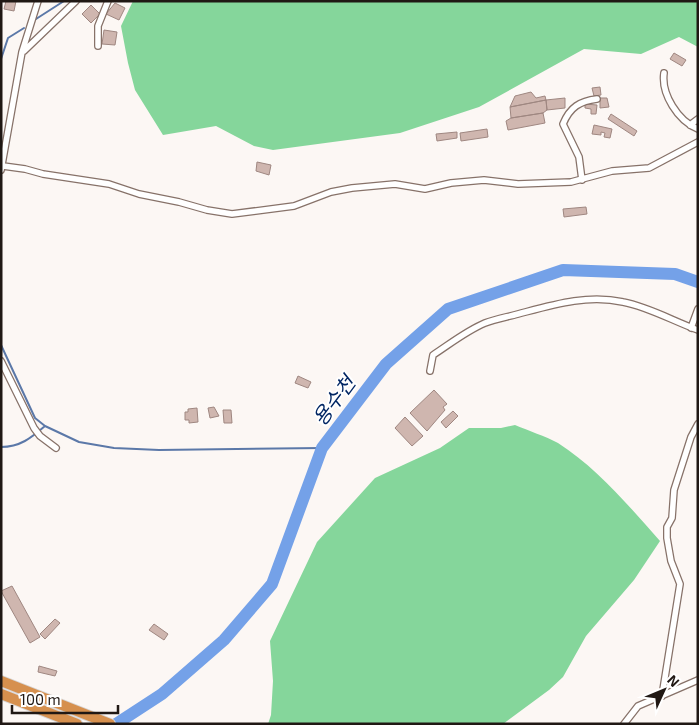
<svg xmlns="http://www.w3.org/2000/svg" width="699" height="725" font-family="'Exo 2','Noto Sans KR',sans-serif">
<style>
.forest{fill:#85d69b}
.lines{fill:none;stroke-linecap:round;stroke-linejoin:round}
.stream{stroke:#5b78a8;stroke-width:2}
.river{stroke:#74a1e8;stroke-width:12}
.building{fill:#cfb6af;stroke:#9f8781}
.minor-casing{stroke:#877269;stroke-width:8}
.trunk-casing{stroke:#d7d5d5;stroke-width:12}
.minor{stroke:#fff;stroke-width:5.5}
.trunk{stroke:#d6904e;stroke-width:10}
.labels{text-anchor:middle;stroke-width:4;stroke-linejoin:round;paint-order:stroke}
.water-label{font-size:20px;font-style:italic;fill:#002563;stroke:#fff}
</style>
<rect width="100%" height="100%" fill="#fcf7f4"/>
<path class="forest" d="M133 1H698V47L679 37 641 54 584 49 479 107 400 133 273 150 254 146 216 126 163 135 135 90 128 63 121 26Z
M515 425C529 431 545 436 558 443 597 468 629 506 660 541L634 580 586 636 563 677 549 690 503 724H268L271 715 273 681 270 641 317 542 375 478 440 448 469 428H501Z"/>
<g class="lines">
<path class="stream" d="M36 19 64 1
M1 59 8 38 24 28
M1 345 35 418 45 426
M1 447C20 447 31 438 45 426L79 442 114 448 159 450 322 448"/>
<path class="river" d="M116 724 162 694 224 640 272 584 322 448 386 364 448 309 563 270 675 274 698 282"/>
</g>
<path class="building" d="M6 1H16L14 11 4 9Z
M115 3 125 8 119 20 106 14Z
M91 5 100 14 91 23 82 14Z
M104 30 117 32 115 45 102 44Z
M674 53 686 60 682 66 670 59Z
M600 87 601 95 594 96 592 88Z
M531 92 536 98 545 96 546 100 510 107 515 96Z
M565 98V108L547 110 546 100Z
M600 98H607L609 107 600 108Z
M546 100 547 110 543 113 511 118 510 107Z
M585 104 597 105 596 114H591V109L585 108Z
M543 113 545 123 508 130 506 121 511 118Z
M611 114 637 131 634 136 608 119Z
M594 125 612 129 610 138 604 137 605 133 601 132V135L592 134Z
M487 129 488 137 461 141 460 133Z
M457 132V138L437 141 436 134Z
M257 162 271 165 269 175 256 171Z
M586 207 587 214 564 217 563 209Z
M298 376 311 382 308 388 295 383Z
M434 390 447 404 443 407 445 410 427 431 410 413Z
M214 407 219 416 210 418 208 408Z
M197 408 198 422 189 423V420H185V412H188V409Z
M223 410H231L232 423H224Z
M453 411 458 416 446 428 441 422Z
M405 417 423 436 412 446 395 428Z
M12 586 40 637 30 643 1 591Z
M55 619 60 623 45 639 40 634Z
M154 624 168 634 164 640 149 630Z
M39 666 57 671 55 676 38 672Z"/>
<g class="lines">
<g class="minor-casing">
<path id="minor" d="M98 46V26L108 1
M24 51 76 1
M664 73C661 94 678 121 698 129
M690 125 698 119
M3 166 25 169 43 174 109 184 139 194 179 202 207 210 232 214 294 206 331 192 352 188 395 184 425 189 451 183 484 180 518 184 571 182 612 171 649 168 698 142
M1 170 22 52 38 1
M582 180 579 157 563 124C570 107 580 101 597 99
M691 328 698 309
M1 361 34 428 40 436 56 448
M430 371 433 355C450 344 466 331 485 323 495 319 507 317 518 314 552 305 587 294 623 302 649 307 673 321 698 330
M662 696 680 584 671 561 667 538V527L672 518 674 490 691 437 698 424
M624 724 638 706 698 680"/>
</g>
<g class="trunk-casing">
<path id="trunk" d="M1 681 110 724
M1 694 77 724"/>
</g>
<use href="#minor" class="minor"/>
<use href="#trunk" class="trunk"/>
</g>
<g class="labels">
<g class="water-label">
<text transform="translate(334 401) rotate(-53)" y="7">용수천</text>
</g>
</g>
<rect width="699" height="725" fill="none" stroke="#201814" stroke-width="5"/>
<g transform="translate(664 690) rotate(46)" stroke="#ffffff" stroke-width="4" paint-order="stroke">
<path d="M0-4L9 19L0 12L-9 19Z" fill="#201814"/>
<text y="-8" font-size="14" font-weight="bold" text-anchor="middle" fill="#201814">N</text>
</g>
<path d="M12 705v8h106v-8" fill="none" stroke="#201814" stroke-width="2.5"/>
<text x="20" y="705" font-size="15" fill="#201814" stroke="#ffffff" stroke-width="4" paint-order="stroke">100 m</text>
</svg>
